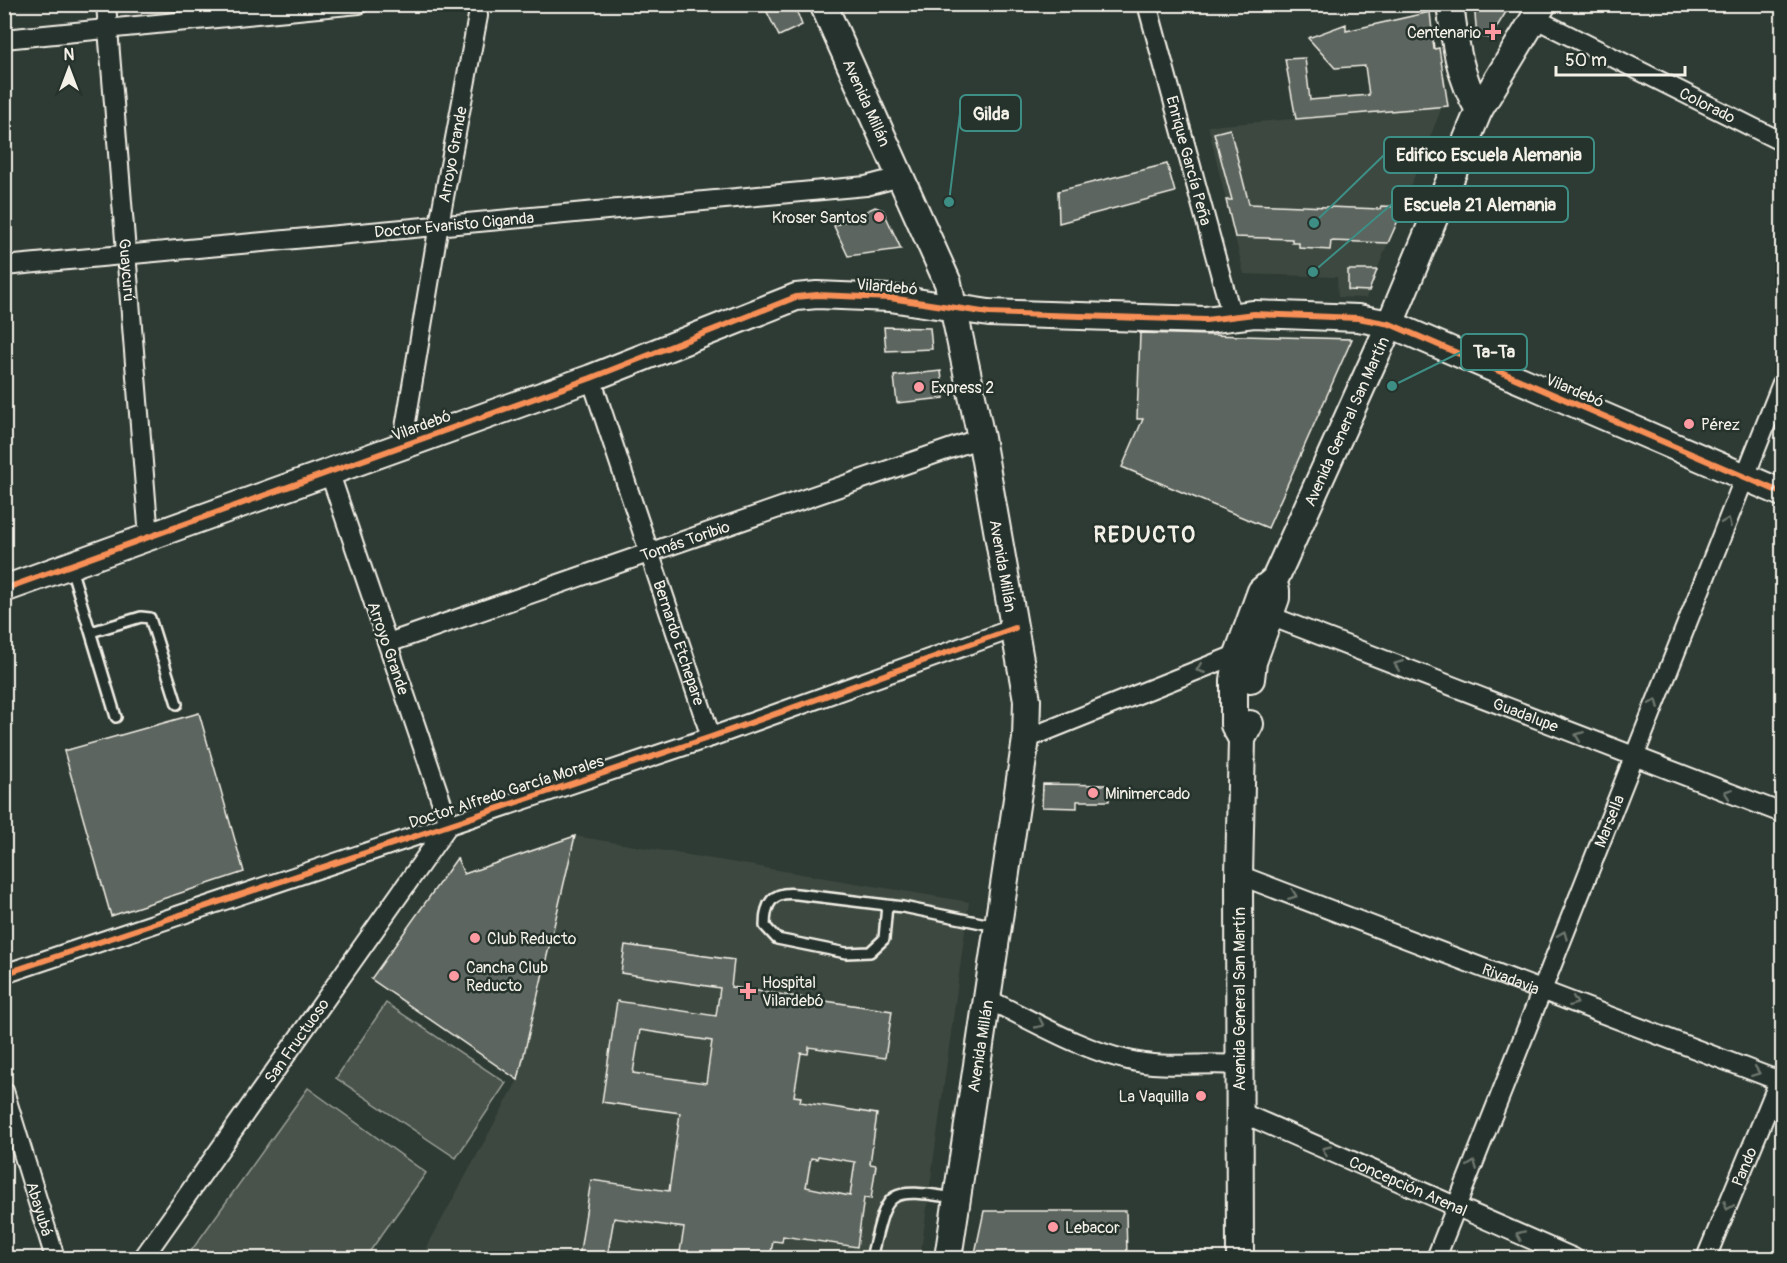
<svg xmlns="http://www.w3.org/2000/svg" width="1787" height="1263" font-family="Pangolin,sans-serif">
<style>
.built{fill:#3c4841}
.green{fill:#48524c;stroke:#9ea29a;stroke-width:1.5}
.building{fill:#5c655e;stroke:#f4f1e8;stroke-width:1.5;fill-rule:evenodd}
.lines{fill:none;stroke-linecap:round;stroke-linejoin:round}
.lane-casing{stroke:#f4f1e8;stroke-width:14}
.street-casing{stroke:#f4f1e8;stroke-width:22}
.secondary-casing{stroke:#f4f1e8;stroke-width:30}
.lane{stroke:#26332d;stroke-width:9}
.street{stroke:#26332d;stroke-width:18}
.secondary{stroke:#26332d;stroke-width:26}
.cycleway-casing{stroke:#26332d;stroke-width:10}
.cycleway{stroke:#f78f57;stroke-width:6}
.oneway{stroke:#6e766e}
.poi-dot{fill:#ff9aa2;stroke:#26332d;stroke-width:2}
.labels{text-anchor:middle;stroke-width:5;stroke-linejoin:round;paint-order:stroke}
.poi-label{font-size:16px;fill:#f4f1e8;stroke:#26332d;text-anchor:start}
.street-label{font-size:16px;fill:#f4f1e8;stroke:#26332d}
.district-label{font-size:22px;font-weight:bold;letter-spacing:1.5px;fill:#f4f1e8;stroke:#26332d}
.leader{fill:none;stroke:#3d8f86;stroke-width:2}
.callout-dot{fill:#3d8f86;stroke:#26332d;stroke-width:2}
.callout{fill:#26332d;stroke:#3d8f86;stroke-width:2}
.callout-label{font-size:18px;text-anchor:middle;font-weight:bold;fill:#f4f1e8}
</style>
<rect width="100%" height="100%" fill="#2e3b34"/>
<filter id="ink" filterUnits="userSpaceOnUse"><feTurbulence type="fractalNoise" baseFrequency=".0167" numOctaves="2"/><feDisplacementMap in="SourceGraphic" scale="12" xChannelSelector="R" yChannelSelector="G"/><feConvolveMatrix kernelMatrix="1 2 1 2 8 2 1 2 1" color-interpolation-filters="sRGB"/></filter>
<g filter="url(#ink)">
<path class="built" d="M1442 107 1366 298 1338 297 1337 277 1244 274 1208 126Z
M575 836 969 902 920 1258H424L429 1243 518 1080Z"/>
<path class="green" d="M386 1003 506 1083 456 1158 336 1078Z
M308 1088 426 1173 365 1258H186Z"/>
<path class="building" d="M772 4H794L802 25 779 36 767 12Z
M1474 4H1511L1490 38 1477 36Z
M1430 12 1434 49 1439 48 1448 106 1296 119 1285 59 1305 58 1310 100 1369 95 1365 66 1335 68 1308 38 1346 24V31Z
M1230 129 1249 204 1380 209 1381 206 1404 207 1388 243 1331 241 1330 250 1299 248V243H1292V239L1235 237 1226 200H1232L1214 133Z
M1167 164 1175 192 1059 223 1058 191Z
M875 207 883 210 901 249 848 256 834 226Z
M1348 270H1377L1369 291 1348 290Z
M884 327 930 328 932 349 886 351Z
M1140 333 1352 339 1268 528 1122 467 1143 419H1137Z
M941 371 944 398 897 403 894 376Z
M199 713 244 872 111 916 64 751Z
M1043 784 1109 785V801H1077V808L1042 807Z
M575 836 518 1080 371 979 457 858 464 874Z
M625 945 734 960 731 987 892 1011 885 1058 809 1047 808 1054 801 1053 794 1096 801 1097 800 1102 877 1114 870 1164 876 1165 871 1199 864 1198 857 1247 783 1236 782 1242 773 1241 770 1258H679L684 1228 614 1218 607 1258H579L591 1180 669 1191 680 1113 602 1102 617 1001 716 1016 720 988 621 973ZM640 1030 712 1041 706 1083 633 1073ZM818 1156 855 1162 850 1196 806 1187 811 1158 817 1159Z
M984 1211H1126L1127 1258H974Z"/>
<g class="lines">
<g class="lane-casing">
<path id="lane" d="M71 568 116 717
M91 632 141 617 150 618 177 704
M887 905 884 939 870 952 846 953 777 939 765 926C765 903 772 891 797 894L903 907 996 926
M871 1258C888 1191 883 1187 954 1198"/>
</g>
<g class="street-casing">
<g id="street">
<path id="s1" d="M106 4 149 537"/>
<path id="s2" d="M1147 4 1232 317"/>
<path id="s3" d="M1534 18 1782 142"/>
<path d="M4 39 359 4"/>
<path id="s4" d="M4 266 866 186 900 177"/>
<path id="s5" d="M591 378 711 737"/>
<path id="s6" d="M402 446 439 224 478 16 477 4"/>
<path id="s7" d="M1270 616 1782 813"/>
<path id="s8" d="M388 643 981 438"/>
<path d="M1026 739 1238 654 1247 658"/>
<path id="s9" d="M1239 875 1782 1082"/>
<path d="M4 974 711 737 1015 628"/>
<path d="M987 999C1032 1020 1079 1049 1128 1060 1164 1069 1203 1062 1239 1065"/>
<path id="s10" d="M4 1091 55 1258"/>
<path id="s11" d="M1241 1116H1249L1574 1258"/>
<path id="s12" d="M143 1258 449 824 329 471"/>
<path id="s13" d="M1436 1258 1782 383"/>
<path id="s14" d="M1706 1258 1782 1074"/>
</g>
</g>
<g class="secondary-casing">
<g id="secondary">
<path id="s15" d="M823 4 948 283 981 438 1027 700 1026 739 948 1258"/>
<path d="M1450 4C1455 43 1459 76 1479 110"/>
<path d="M4 589 591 378 796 297 817 295 890 298 989 313 1206 320 1254 314 1358 318 1390 324 1782 493"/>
<path d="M1251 679 1253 662 1276 598V590"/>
<path id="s16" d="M1242 739 1234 725V680L1238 654 1261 591 1275 579 1390 324 1479 110 1543 4"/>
<path d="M1240 1258 1239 875 1242 739 1250 724"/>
</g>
</g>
<use href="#lane" class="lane"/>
<use href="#street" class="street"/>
<use href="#secondary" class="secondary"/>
<g class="cycleway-casing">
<path id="cycleway" d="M4 589 591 378 796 297 817 295 890 298 989 313 1206 320 1254 314 1358 318 1390 324 1782 493
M4 974 711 737 1015 628"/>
</g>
<use href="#cycleway" class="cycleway"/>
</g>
<defs><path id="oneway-chevron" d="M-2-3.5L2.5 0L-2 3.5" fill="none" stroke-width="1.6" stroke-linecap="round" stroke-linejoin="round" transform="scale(1.5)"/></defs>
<g class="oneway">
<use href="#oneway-chevron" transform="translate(1727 522) rotate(-68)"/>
<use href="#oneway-chevron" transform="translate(1398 665) rotate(-159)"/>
<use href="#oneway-chevron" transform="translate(1200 669) rotate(158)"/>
<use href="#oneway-chevron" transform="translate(1655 703) rotate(-68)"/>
<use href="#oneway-chevron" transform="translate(1579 736) rotate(-159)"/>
<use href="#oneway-chevron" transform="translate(1728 793) rotate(-160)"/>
<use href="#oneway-chevron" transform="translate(1293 895) rotate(21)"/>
<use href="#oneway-chevron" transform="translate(1563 935) rotate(-68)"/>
<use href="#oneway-chevron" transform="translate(1574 1002) rotate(21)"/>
<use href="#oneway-chevron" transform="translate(1040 1024) rotate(25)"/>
<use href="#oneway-chevron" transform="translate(1756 1072) rotate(21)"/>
<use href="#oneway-chevron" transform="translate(1326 1150) rotate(-156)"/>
<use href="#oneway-chevron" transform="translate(1473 1165) rotate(-69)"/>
<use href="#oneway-chevron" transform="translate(1728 1206) rotate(112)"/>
<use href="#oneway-chevron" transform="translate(1520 1235) rotate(-156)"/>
</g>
</g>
<g class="poi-dot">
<path d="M1490 23h6v6h6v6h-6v6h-6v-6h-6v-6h6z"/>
<circle cx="879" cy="217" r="6"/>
<circle cx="919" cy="387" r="6"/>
<circle cx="1689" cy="424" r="6"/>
<circle cx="1093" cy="793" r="6"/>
<circle cx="475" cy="938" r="6"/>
<circle cx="454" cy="976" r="6"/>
<path d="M745 982h6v6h6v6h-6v6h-6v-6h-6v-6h6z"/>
<circle cx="1201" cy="1096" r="6"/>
<circle cx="1053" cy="1227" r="6"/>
</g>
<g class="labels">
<g class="poi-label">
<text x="1481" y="38" text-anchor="end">Centenario</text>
<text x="867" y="223" text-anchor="end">Kroser Santos</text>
<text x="931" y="393">Express 2</text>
<text x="1701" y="430">Pérez</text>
<text x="1105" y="799">Minimercado</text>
<text x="487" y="944">Club Reducto</text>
<text x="466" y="973">Cancha Club<tspan x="466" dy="18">Reducto</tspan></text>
<text x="762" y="988">Hospital<tspan x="762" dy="18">Vilardebó</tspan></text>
<text x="1189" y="1102" text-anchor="end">La Vaquilla</text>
<text x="1065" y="1233">Lebacor</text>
</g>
<g class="street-label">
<text dy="6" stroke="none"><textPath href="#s15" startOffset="108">Avenida Millán</textPath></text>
<text dy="6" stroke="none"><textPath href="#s3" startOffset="194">Colorado</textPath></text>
<text dy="6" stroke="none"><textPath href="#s6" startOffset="296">Arroyo Grande</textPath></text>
<text dy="6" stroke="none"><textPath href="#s2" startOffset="162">Enrique García Peña</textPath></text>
<text dy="6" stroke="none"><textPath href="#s4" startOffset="452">Doctor Evaristo Ciganda</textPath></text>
<text dy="6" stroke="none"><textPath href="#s1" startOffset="267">Guaycurú</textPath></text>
<text transform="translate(887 286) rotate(5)" y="6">Vilardebó</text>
<text transform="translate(1575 390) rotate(23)" y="6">Vilardebó</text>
<text dy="6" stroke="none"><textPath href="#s16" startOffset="346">Avenida General San Martín</textPath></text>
<text transform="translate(421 425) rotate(-20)" y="6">Vilardebó</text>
<text dy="6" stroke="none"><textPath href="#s8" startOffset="314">Tomás Toribio</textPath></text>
<text dy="6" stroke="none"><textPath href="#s15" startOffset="594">Avenida Millán</textPath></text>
<text dy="6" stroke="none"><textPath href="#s5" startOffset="279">Bernardo Etchepare</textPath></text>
<text transform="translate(389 648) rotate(71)" y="6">Arroyo Grande</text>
<text dy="6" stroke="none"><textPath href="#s7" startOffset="274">Guadalupe</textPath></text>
<text transform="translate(506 791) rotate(-18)" y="6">Doctor Alfredo García Morales</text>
<text dy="6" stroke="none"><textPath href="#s13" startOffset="470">Marsella</textPath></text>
<text dy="6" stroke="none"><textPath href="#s9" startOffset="291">Rivadavia</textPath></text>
<text transform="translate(1239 999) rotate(-90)" y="6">Avenida General San Martín</text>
<text dy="6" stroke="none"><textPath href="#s12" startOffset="266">San Fructuoso</textPath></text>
<text transform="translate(980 1046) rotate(-81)" y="6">Avenida Millán</text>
<text dy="6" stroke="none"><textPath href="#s14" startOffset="99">Pando</textPath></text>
<text dy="6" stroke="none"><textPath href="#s11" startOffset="182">Concepción Arenal</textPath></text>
<text dy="6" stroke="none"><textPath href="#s10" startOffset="123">Abayubá</textPath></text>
</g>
<g class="district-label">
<text x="1145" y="542">REDUCTO</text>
</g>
</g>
<path class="leader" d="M949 202L960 113M1314 223L1384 155M1313 272L1392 204M1392 386L1461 352"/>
<g class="callout-dot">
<circle cx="949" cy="202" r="6"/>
<circle cx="1314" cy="223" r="6"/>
<circle cx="1313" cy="272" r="6"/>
<circle cx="1392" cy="386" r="6"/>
</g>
<g class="callout">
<rect x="960" y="95" width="61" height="36" rx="6"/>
<rect x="1384" y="137" width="210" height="36" rx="6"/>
<rect x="1392" y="186" width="176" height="36" rx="6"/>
<rect x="1461" y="334" width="66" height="36" rx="6"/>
</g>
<g class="callout-label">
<text x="991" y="120">Gilda</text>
<text x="1489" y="161">Edifico Escuela Alemania</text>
<text x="1480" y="211">Escuela 21 Alemania</text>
<text x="1494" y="358">Ta-Ta</text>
</g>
<rect width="1787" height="1263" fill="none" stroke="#26332d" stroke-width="24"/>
<rect x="12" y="12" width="1763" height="1239" fill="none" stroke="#f4f1e8" stroke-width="2" filter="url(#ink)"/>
<g transform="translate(69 69)" stroke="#26332d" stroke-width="4.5" paint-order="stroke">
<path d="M0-4.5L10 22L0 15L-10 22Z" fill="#f4f1e8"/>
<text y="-9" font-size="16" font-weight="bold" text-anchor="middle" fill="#f4f1e8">N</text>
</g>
<path d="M1556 66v9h129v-9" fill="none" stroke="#f4f1e8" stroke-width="3"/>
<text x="1565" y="66" font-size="18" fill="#f4f1e8" stroke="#26332d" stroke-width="4.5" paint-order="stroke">50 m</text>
</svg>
